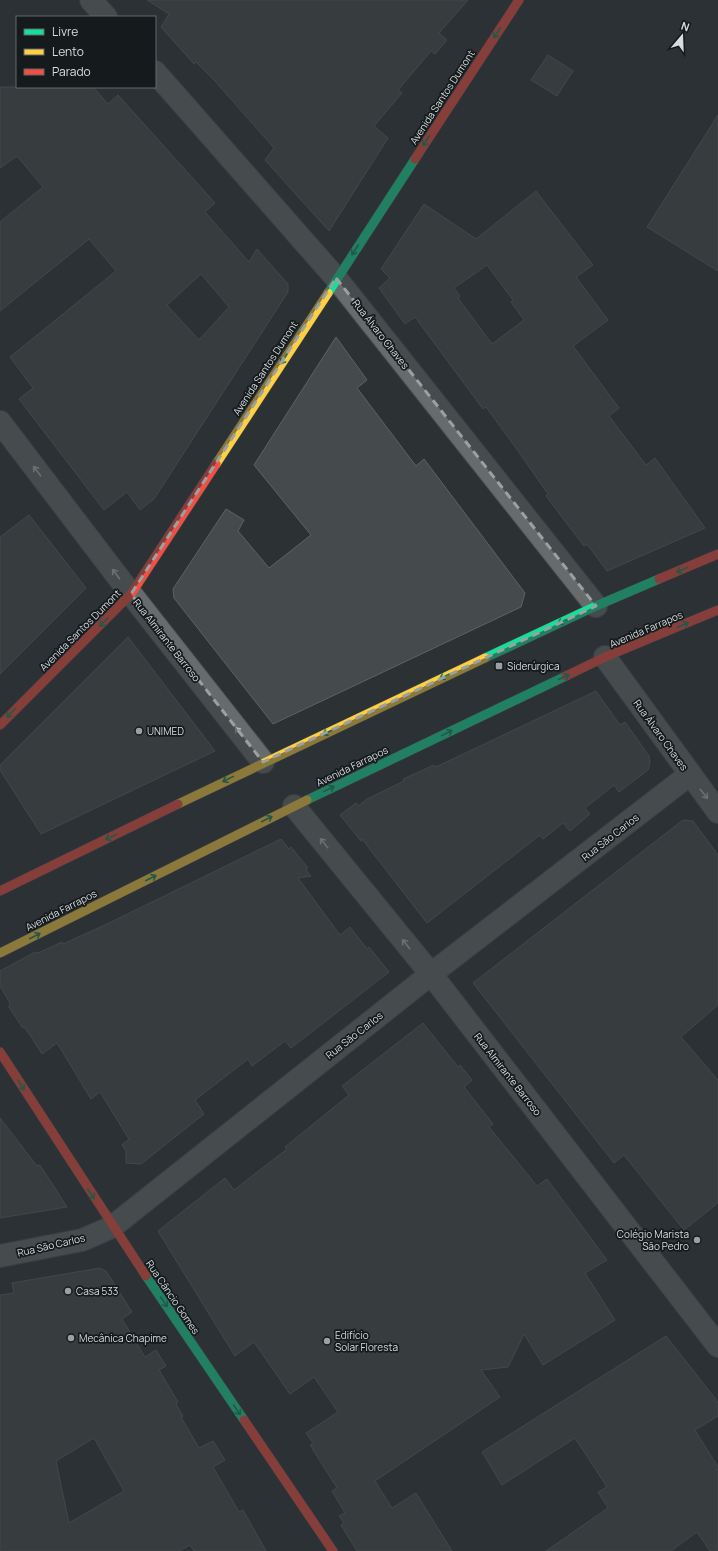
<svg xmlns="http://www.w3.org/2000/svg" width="718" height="1551" font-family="Manrope,sans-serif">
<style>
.building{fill:#454a4c;stroke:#5e6264;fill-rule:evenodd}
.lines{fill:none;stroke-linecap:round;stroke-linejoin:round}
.street-casing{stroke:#4b5052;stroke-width:24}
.fast-casing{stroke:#4b5052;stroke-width:10}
.slow-casing{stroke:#4b5052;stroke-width:10}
.jam-casing{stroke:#4b5052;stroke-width:10}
.street{stroke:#676b6c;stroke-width:22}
.fast{stroke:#16e098;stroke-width:9}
.slow{stroke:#ffcf43;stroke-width:9}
.jam{stroke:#f24e42;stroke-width:9}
.oneway{stroke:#168760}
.oneway2{stroke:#b5bbbc}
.marked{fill:none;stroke:#9aa1a3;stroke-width:3;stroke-dasharray:8 5;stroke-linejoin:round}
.poi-dot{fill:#9aa1a3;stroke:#151a1c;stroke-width:1.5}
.labels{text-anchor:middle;stroke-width:3.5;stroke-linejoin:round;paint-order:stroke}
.street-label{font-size:10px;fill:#d6dddf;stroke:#151a1c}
.poi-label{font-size:10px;fill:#d6dddf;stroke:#151a1c;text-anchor:start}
</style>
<rect width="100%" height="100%" fill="#2c3234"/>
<path class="building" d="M147 0H468L439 33 447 40 435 54 431 51 398 90 402 93 374 126 388 138 329 231 265 160 274 148 214 80 196 62 194 64 161 27 169 14Z
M548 55 573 71 557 96 531 80Z
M0 87H93L108 104 118 95 215 203 205 212 249 262 257 249 288 284V292L154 499 140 510 127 492 104 510 19 399 33 388 10 357 116 271 89 239 0 311V222L43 187 17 156 0 168ZM201 274 229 307 199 340 167 305Z
M718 115V271L647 227Z
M536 191 593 265 576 277 608 320 573 346 619 408 609 416 646 465 655 458 705 528 607 571 587 544 584 546 546 496 548 494 516 448 486 407 483 409 415 317 405 324 379 288 390 278 381 269 424 204 476 239ZM487 265 513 300 511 302 524 320 492 344 458 298 460 296 454 288Z
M336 337 367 380 357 388 416 466 424 459 525 593 521 607 273 724 174 598 173 589 226 509 244 520 238 531 269 568 311 535 254 465Z
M29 515 86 588 0 674V537Z
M128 637 215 751 41 834 0 770V765Z
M596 691 620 725 625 722 649 756 650 763 648 770 619 792 614 785 585 808 590 814 570 831 563 823 543 839 540 835 427 923 362 839 361 841 340 815 356 803 358 806 367 799 404 781 403 779 434 765 436 767Z
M683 820 693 821 718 855V1005L681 1037 718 1080V1203L684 1230 624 1155 614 1163 473 983Z
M281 839 289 849 291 847 308 868 306 870 311 876 298 878 340 935 350 927 367 949 369 947 389 972 291 1048 285 1041 252 1066 248 1059 195 1100 204 1114 141 1164 126 1163V1151L122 1145 129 1139 100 1092 91 1099 57 1043 42 1054 26 1029 22 1027 9 1007 10 1003 0 986V971L35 952 38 953 62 942 63 944 107 924Z
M423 1023 458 1067 460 1065 472 1080 464 1087 493 1124 489 1127 537 1186 547 1179 607 1260 585 1273 615 1320 543 1365 524 1334 508 1367 481 1370 500 1397 375 1481 392 1508 416 1493 452 1551H357L341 1525 344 1523 339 1516 345 1513 332 1491 337 1488 310 1445 313 1443 306 1433 338 1412 314 1377 290 1394 254 1342 235 1356 158 1231 225 1178 234 1190 287 1149 285 1147 349 1095 342 1086Z
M0 1118 37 1166 40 1165 67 1207 0 1218Z
M100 1268 106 1271 132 1312 122 1319 145 1357 156 1350 166 1366 159 1370 178 1402 176 1404 183 1416 181 1417 199 1448 213 1441 225 1460 213 1467 239 1512 243 1510 266 1551H194L190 1545 179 1551H0V1295L14 1293 12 1283ZM94 1438 124 1491 69 1523 56 1461Z
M666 1336 718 1402V1416L695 1430 718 1467V1551H710L697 1532 671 1551H546L608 1508 598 1492 607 1487 575 1438 502 1485 482 1452Z"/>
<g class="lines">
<g class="street-casing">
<path id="street" d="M91 0 106 17
M155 72 336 278 596 606
M0 422 131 594 263 762
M605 657 718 812
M294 806 431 974 718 1346
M0 1256 82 1240 112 1227 431 974 689 775"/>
</g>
<g class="fast-casing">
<path id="fast" d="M328 293 415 159
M485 658 596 606 659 579
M307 800 566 676
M146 1276 244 1420"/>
</g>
<g class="slow-casing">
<path id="slow" d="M216 464 328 293
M178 804 485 658
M0 953 307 800"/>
</g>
<g class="jam-casing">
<path id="jam" d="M415 159 519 0
M659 579 718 554
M566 676 605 657 718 610
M0 725 131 594 216 464
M0 891 178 804
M0 1052 146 1276
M244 1420 333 1551"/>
</g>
<use href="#street" class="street"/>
<use href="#fast" class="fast"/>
<use href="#slow" class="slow"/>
<use href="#jam" class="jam"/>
</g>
<defs><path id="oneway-shaft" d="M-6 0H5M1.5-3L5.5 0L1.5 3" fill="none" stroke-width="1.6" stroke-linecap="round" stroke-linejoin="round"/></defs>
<g class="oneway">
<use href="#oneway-shaft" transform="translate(497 33) rotate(123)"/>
<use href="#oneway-shaft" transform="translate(426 141) rotate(123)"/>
<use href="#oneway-shaft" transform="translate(355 250) rotate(123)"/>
<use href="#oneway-shaft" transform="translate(284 359) rotate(123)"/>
<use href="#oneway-shaft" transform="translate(682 570) rotate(156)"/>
<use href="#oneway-shaft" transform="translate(563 621) rotate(155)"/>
<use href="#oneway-shaft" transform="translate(104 622) rotate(135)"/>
<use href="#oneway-shaft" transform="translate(683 625) rotate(-23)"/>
<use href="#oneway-shaft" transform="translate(445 676) rotate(155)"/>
<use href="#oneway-shaft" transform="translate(564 677) rotate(-26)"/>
<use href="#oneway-shaft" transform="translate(11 713) rotate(135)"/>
<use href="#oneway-shaft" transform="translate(328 732) rotate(155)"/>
<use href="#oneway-shaft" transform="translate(447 733) rotate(-26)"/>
<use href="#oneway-shaft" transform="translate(228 779) rotate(154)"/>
<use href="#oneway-shaft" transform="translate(329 789) rotate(-26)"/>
<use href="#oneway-shaft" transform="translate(267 819) rotate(-27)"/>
<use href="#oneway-shaft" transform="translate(111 837) rotate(154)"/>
<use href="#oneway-shaft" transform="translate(151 878) rotate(-27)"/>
<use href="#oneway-shaft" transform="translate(35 936) rotate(-27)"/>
<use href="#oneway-shaft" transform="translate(21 1085) rotate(57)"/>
<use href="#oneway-shaft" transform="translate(91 1194) rotate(57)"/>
<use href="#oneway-shaft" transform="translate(164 1302) rotate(56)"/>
<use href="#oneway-shaft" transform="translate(237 1410) rotate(56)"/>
</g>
<g class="oneway2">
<use href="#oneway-shaft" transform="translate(37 471) rotate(-127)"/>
<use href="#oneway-shaft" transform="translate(116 574) rotate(-127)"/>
<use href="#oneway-shaft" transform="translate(239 732) rotate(-128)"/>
<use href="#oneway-shaft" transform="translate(704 794) rotate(52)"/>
<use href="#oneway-shaft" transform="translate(324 843) rotate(-129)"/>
<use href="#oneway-shaft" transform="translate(406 944) rotate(-129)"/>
</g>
<path d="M0 0H718V1551H0ZM336 278 596 606 263 762 131 594Z" fill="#2c3234" fill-opacity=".55" fill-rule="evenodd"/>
<path class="marked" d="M336 278 596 606 263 762 131 594Z"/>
<g class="poi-dot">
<rect x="495" y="662" width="8" height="8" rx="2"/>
<circle cx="139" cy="731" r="4"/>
<circle cx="697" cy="1240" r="4"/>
<circle cx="68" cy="1291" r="4"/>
<circle cx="71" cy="1338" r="4"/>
<circle cx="327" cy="1341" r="4"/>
</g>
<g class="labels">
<g class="street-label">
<text transform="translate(442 97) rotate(-57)" y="4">Avenida Santos Dumont</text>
<text transform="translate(381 334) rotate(52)" y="4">Rua Álvaro Chaves</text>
<text transform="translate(265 368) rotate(-57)" y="4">Avenida Santos Dumont</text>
<text transform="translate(646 629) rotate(-23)" y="4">Avenida Farrapos</text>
<text transform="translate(80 630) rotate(-45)" y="4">Avenida Santos Dumont</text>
<text transform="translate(167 640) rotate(52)" y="4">Rua Almirante Barroso</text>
<text transform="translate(661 735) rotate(54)" y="4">Rua Álvaro Chaves</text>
<text transform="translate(352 766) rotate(-26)" y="4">Avenida Farrapos</text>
<text transform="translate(610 837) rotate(-38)" y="4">Rua São Carlos</text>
<text transform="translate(61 910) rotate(-27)" y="4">Avenida Farrapos</text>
<text transform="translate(354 1035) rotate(-38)" y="4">Rua São Carlos</text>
<text transform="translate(508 1074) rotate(52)" y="4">Rua Almirante Barroso</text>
<text transform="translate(51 1245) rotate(-13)" y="4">Rua São Carlos</text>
<text transform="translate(173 1297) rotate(56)" y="4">Rua Câncio Gomes</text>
</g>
<g class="poi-label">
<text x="507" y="670">Siderúrgica</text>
<text x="147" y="735">UNIMED</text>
<text x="689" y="1238" text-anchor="end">Colégio Marista<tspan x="689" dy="12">São Pedro</tspan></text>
<text x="76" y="1295">Casa 533</text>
<text x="335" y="1339">Edifício<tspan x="335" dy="12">Solar Floresta</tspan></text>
<text x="79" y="1342">Mecânica Chapime</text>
</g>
</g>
<rect x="16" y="16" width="140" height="72" fill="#151a1c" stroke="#62686a"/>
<rect x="24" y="29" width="20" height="6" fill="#16e098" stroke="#62686a"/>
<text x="52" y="36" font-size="12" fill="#d6dddf">Livre</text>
<rect x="24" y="49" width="20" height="6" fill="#ffcf43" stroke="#62686a"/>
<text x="52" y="56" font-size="12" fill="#d6dddf">Lento</text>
<rect x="24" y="69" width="20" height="6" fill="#f24e42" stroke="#62686a"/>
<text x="52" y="76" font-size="12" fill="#d6dddf">Parado</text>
<g transform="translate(682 36) rotate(19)" stroke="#151a1c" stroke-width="3" paint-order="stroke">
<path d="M0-3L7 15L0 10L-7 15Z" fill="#d6dddf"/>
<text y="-6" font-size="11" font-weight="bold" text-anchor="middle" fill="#d6dddf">N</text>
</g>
</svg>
